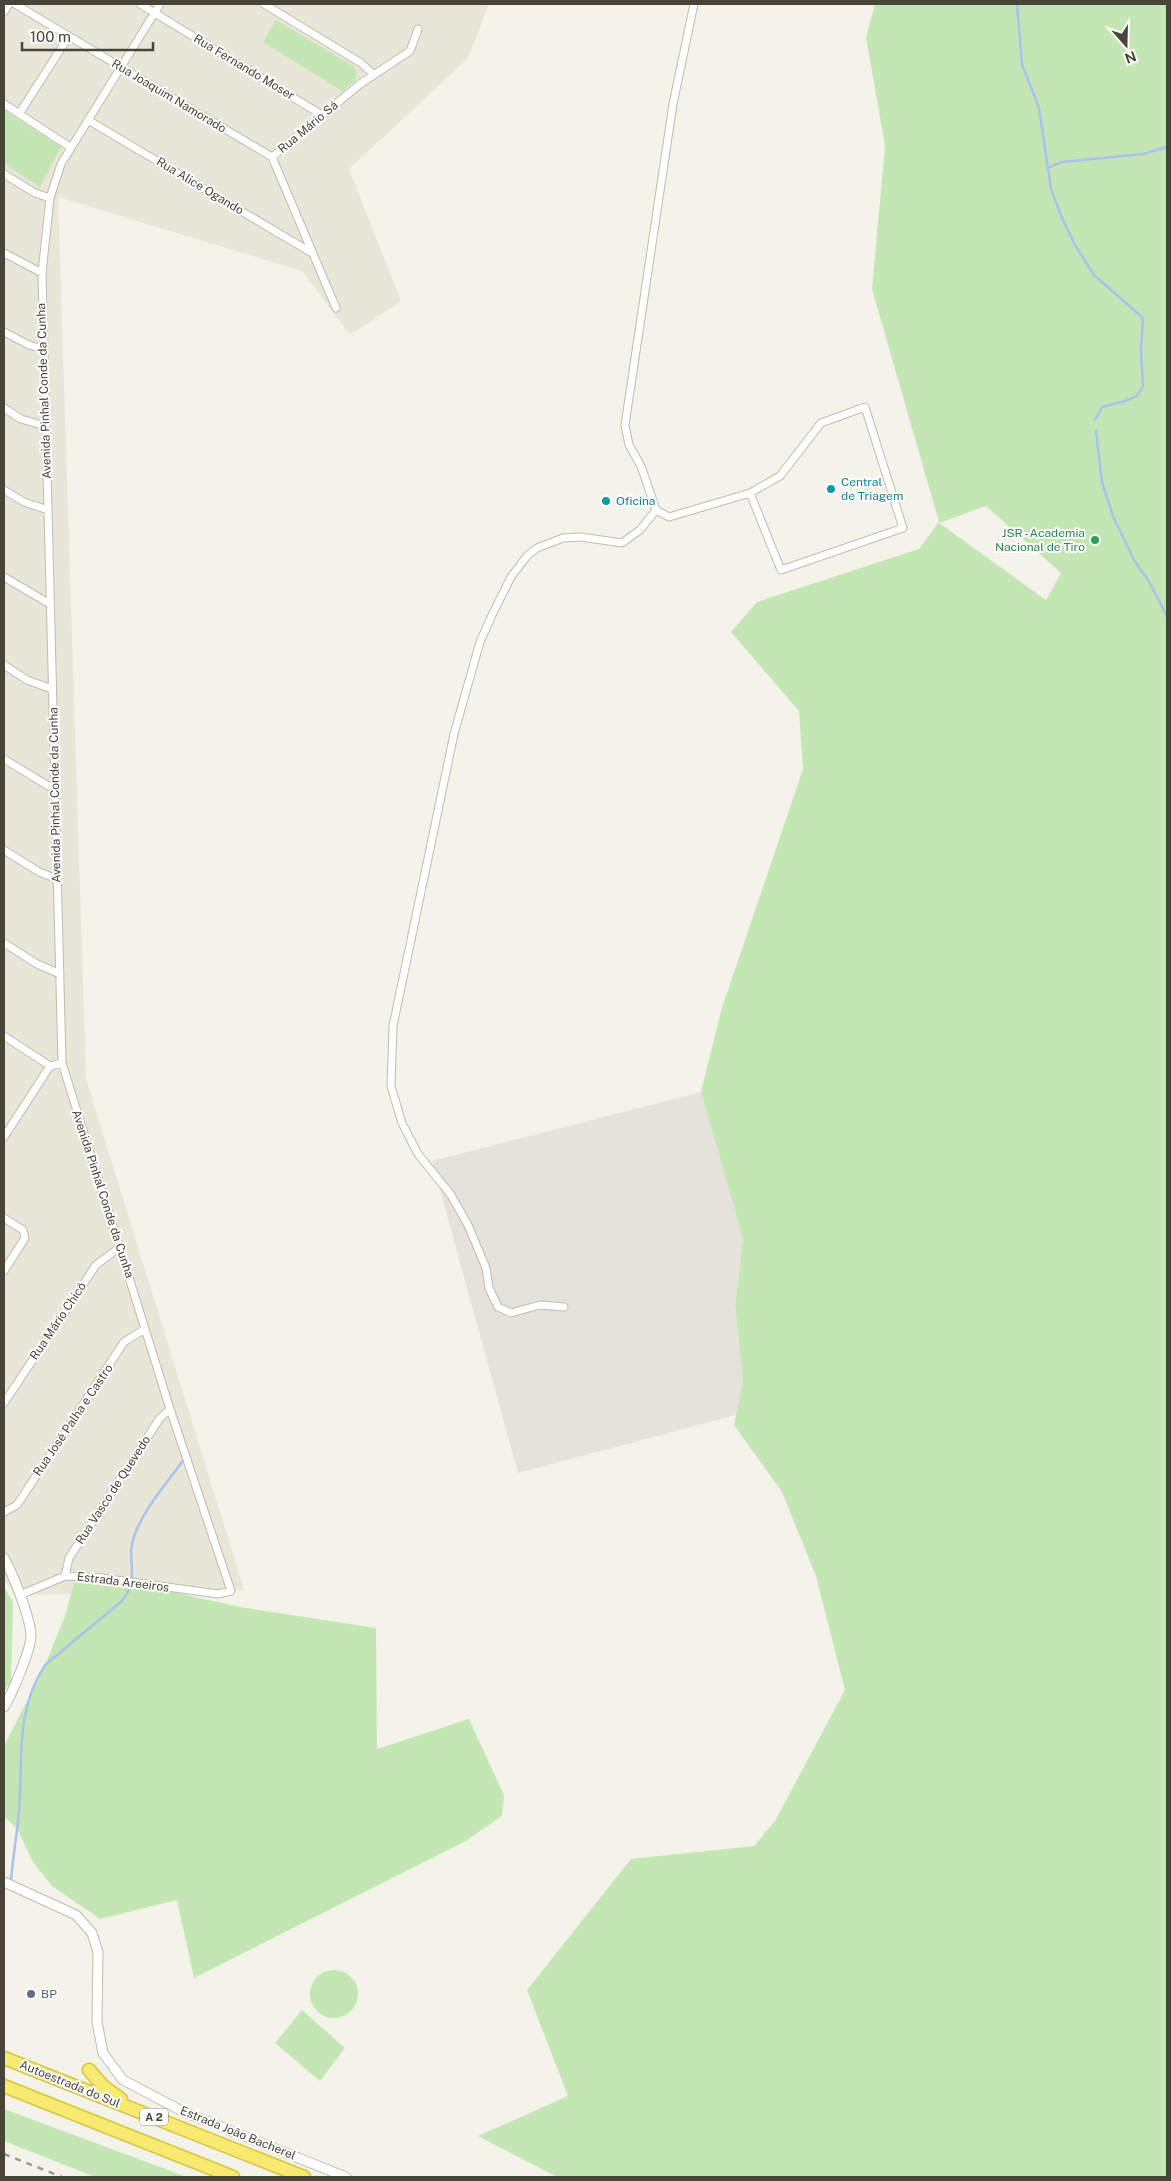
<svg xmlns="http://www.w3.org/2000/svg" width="1171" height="2181" font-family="'Public Sans',sans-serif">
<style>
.residential{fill:#e8e6d8}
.industrial{fill:#e4e2db}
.green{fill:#c4e6b5;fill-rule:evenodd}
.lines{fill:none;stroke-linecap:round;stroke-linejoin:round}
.stream{stroke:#a9c2ee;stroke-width:2.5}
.minor-casing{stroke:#bfbdac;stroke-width:9}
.tertiary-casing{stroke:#bfbdac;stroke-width:11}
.motorway-casing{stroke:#d7c341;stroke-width:15}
.minor{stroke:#fff;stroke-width:7}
.tertiary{stroke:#fff;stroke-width:9}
.motorway{stroke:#f7ea71;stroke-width:12}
.rail{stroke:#989898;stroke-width:2.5;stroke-dasharray:6 6;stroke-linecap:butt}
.culture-dot{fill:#0f9aa8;stroke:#fff;stroke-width:2}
.leisure-dot{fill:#2e9e5b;stroke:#fff;stroke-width:2}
.service-dot{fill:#5c6f8a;stroke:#fff;stroke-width:2}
.labels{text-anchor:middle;stroke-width:4;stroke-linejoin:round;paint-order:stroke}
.shield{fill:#fff;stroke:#7f7d74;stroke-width:1}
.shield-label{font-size:11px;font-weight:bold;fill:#484538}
.street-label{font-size:12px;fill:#484538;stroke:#fff}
.culture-label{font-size:12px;fill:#0d838f;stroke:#fff;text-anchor:start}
.leisure-label{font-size:12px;fill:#27864d;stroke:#fff;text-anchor:end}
.service-label{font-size:12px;fill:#4e5e75;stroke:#fff;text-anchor:start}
</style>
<rect width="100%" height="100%" fill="#f4f3ea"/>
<path class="residential" d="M4 4H489L468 58 349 169 401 301 350 335 302 271 58 197 86 1079 244 1590 15 1595 4 1579Z"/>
<path class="industrial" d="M701 1092 743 1239 735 1306 743 1381 736 1415 518 1473 432 1161Z"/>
<path class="green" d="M875 4H1167V2177H557L478 2136 568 2096 527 1990 631 1859 754 1846 775 1821 845 1690 816 1576 782 1492 734 1425 743 1381 735 1306 743 1239 701 1092 721 1011 803 769 799 711 731 632 757 602 919 549 939 522 872 289 885 146 866 37ZM986 506 1061 573 1046 600 939 523Z
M276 20 353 66 357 73 355 81 342 91 263 42Z
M4 110 61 147 40 187 4 164Z
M74 1583 168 1591 240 1607 376 1628 377 1749 469 1719 504 1795 502 1816 464 1842 194 1978 177 1900 100 1919 52 1886 33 1862 17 1829 4 1816V1746L43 1670 65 1616Z
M4 1587 13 1602 11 1681 4 1692Z
M310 1994a24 24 0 1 1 48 0a24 24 0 1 1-48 0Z
M302 2010 345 2048 320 2081 275 2043Z
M4 2109 187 2177H95L4 2141Z"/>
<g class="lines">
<path class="stream" d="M1017 4 1022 64 1039 108 1051 189 1061 216 1075 245 1094 275 1143 318 1141 350 1143 387 1137 396 1125 401 1102 407 1095 420
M1047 168 1062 162 1143 154 1167 147
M1096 431 1102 482 1113 516 1134 560 1148 580 1167 616
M11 1880C13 1857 17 1834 19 1811 23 1759 15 1711 45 1665L122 1601C142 1575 124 1561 135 1534 145 1507 168 1482 184 1459"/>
<g class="minor-casing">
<path id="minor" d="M15 4 272 157
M140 4 322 115
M264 4 361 63 373 74
M694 4 673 104 625 425 629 445 641 466 656 510 669 517 750 493 780 476 821 423 865 407 903 528 781 570 750 493
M4 12 9 4
M4 104 70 147
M19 114 69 36
M88 120 312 253
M272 157 360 84 410 51 418 29
M272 157 336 308
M4 174 35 193 50 198
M4 253 42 273
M4 332 29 345 43 349
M4 408 21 419 45 426
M4 490 24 502 48 510
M4 577 50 604
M4 665 27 680 52 689
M4 759 55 790
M4 850 39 872 57 879
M4 943 37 964 60 974
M4 1036 50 1066
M4 1137 50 1066 62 1063
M4 1218 23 1230 25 1238 4 1271
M564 1307 540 1305 511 1313 498 1307 489 1288 486 1268 468 1225 451 1195 418 1154 402 1123 391 1086 393 1026 454 734 480 642 493 613 511 577 527 556 537 548 563 538 581 537 622 543 640 530 656 510
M4 1403 96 1265 120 1247
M4 1512 17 1505 124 1342 145 1329
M65 1576 69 1558 160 1418 170 1409
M20 1595 65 1576 102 1578 218 1594 231 1591 170 1409 62 1063 42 273 50 198 61 164 160 4"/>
</g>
<g class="tertiary-casing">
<path id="tertiary" d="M4 1558C13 1574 30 1617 31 1635 31 1650 12 1694 4 1707
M4 1882 76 1915 92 1933 98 1952 97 2022 103 2053 123 2080 184 2112 346 2177"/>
</g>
<g class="motorway-casing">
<path id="motorway" d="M4 2058 304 2177
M89 2070 103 2086 121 2099
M4 2086 233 2177"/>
</g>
<use href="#minor" class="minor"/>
<use href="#tertiary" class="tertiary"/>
<use href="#motorway" class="motorway"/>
<path class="rail" d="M4 2154 62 2177"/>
</g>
<g class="culture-dot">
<circle cx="831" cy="489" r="5"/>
<circle cx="606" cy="501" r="5"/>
</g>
<circle class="leisure-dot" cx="1095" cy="540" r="5"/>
<circle class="service-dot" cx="31" cy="1994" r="5"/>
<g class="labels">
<rect class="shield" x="140" y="2108.5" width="28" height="17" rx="4"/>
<g class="shield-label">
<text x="154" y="2121">A 2</text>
</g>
<g class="street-label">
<text transform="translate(244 67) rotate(31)" y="4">Rua Fernando Moser</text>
<text transform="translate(169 96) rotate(31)" y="4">Rua Joaquim Namorado</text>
<text transform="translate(308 127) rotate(-40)" y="4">Rua Mário Sá</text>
<text transform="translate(200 186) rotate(31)" y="4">Rua Alice Ogando</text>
<text transform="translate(44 391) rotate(-92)" y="4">Avenida Pinhal Conde da Cunha</text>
<text transform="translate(55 795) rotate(-91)" y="4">Avenida Pinhal Conde da Cunha</text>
<text transform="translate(103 1194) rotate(72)" y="4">Avenida Pinhal Conde da Cunha</text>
<text transform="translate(58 1321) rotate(-56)" y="4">Rua Mário Chicô</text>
<text transform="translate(73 1420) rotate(-56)" y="4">Rua José Palha e Castro</text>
<text transform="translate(113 1490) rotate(-57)" y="4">Rua Vasco de Quevedo</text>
<text transform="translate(123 1582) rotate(7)" y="4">Estrada Areeiros</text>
<text transform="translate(70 2084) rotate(22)" y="4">Autoestrada do Sul</text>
<text transform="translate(238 2133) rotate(22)" y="4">Estrada João Bacherel</text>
</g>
<g class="culture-label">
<text x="841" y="486">Central<tspan x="841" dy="14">de Triagem</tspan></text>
<text x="616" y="505">Oficina</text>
</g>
<g class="leisure-label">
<text x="1085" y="537">JSR - Academia<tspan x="1085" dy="14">Nacional de Tiro</tspan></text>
</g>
<g class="service-label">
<text x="41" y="1998">BP</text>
</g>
</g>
<rect width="1171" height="2181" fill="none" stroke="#484538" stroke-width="10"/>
<g transform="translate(1126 45) rotate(160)" stroke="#ffffff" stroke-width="4" paint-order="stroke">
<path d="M0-4L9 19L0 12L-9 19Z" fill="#484538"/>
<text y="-8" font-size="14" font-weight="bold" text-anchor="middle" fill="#484538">N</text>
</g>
<path d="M22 42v8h131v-8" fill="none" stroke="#484538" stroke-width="2.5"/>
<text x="30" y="42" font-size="15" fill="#484538" stroke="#ffffff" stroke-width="4" paint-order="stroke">100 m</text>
</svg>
